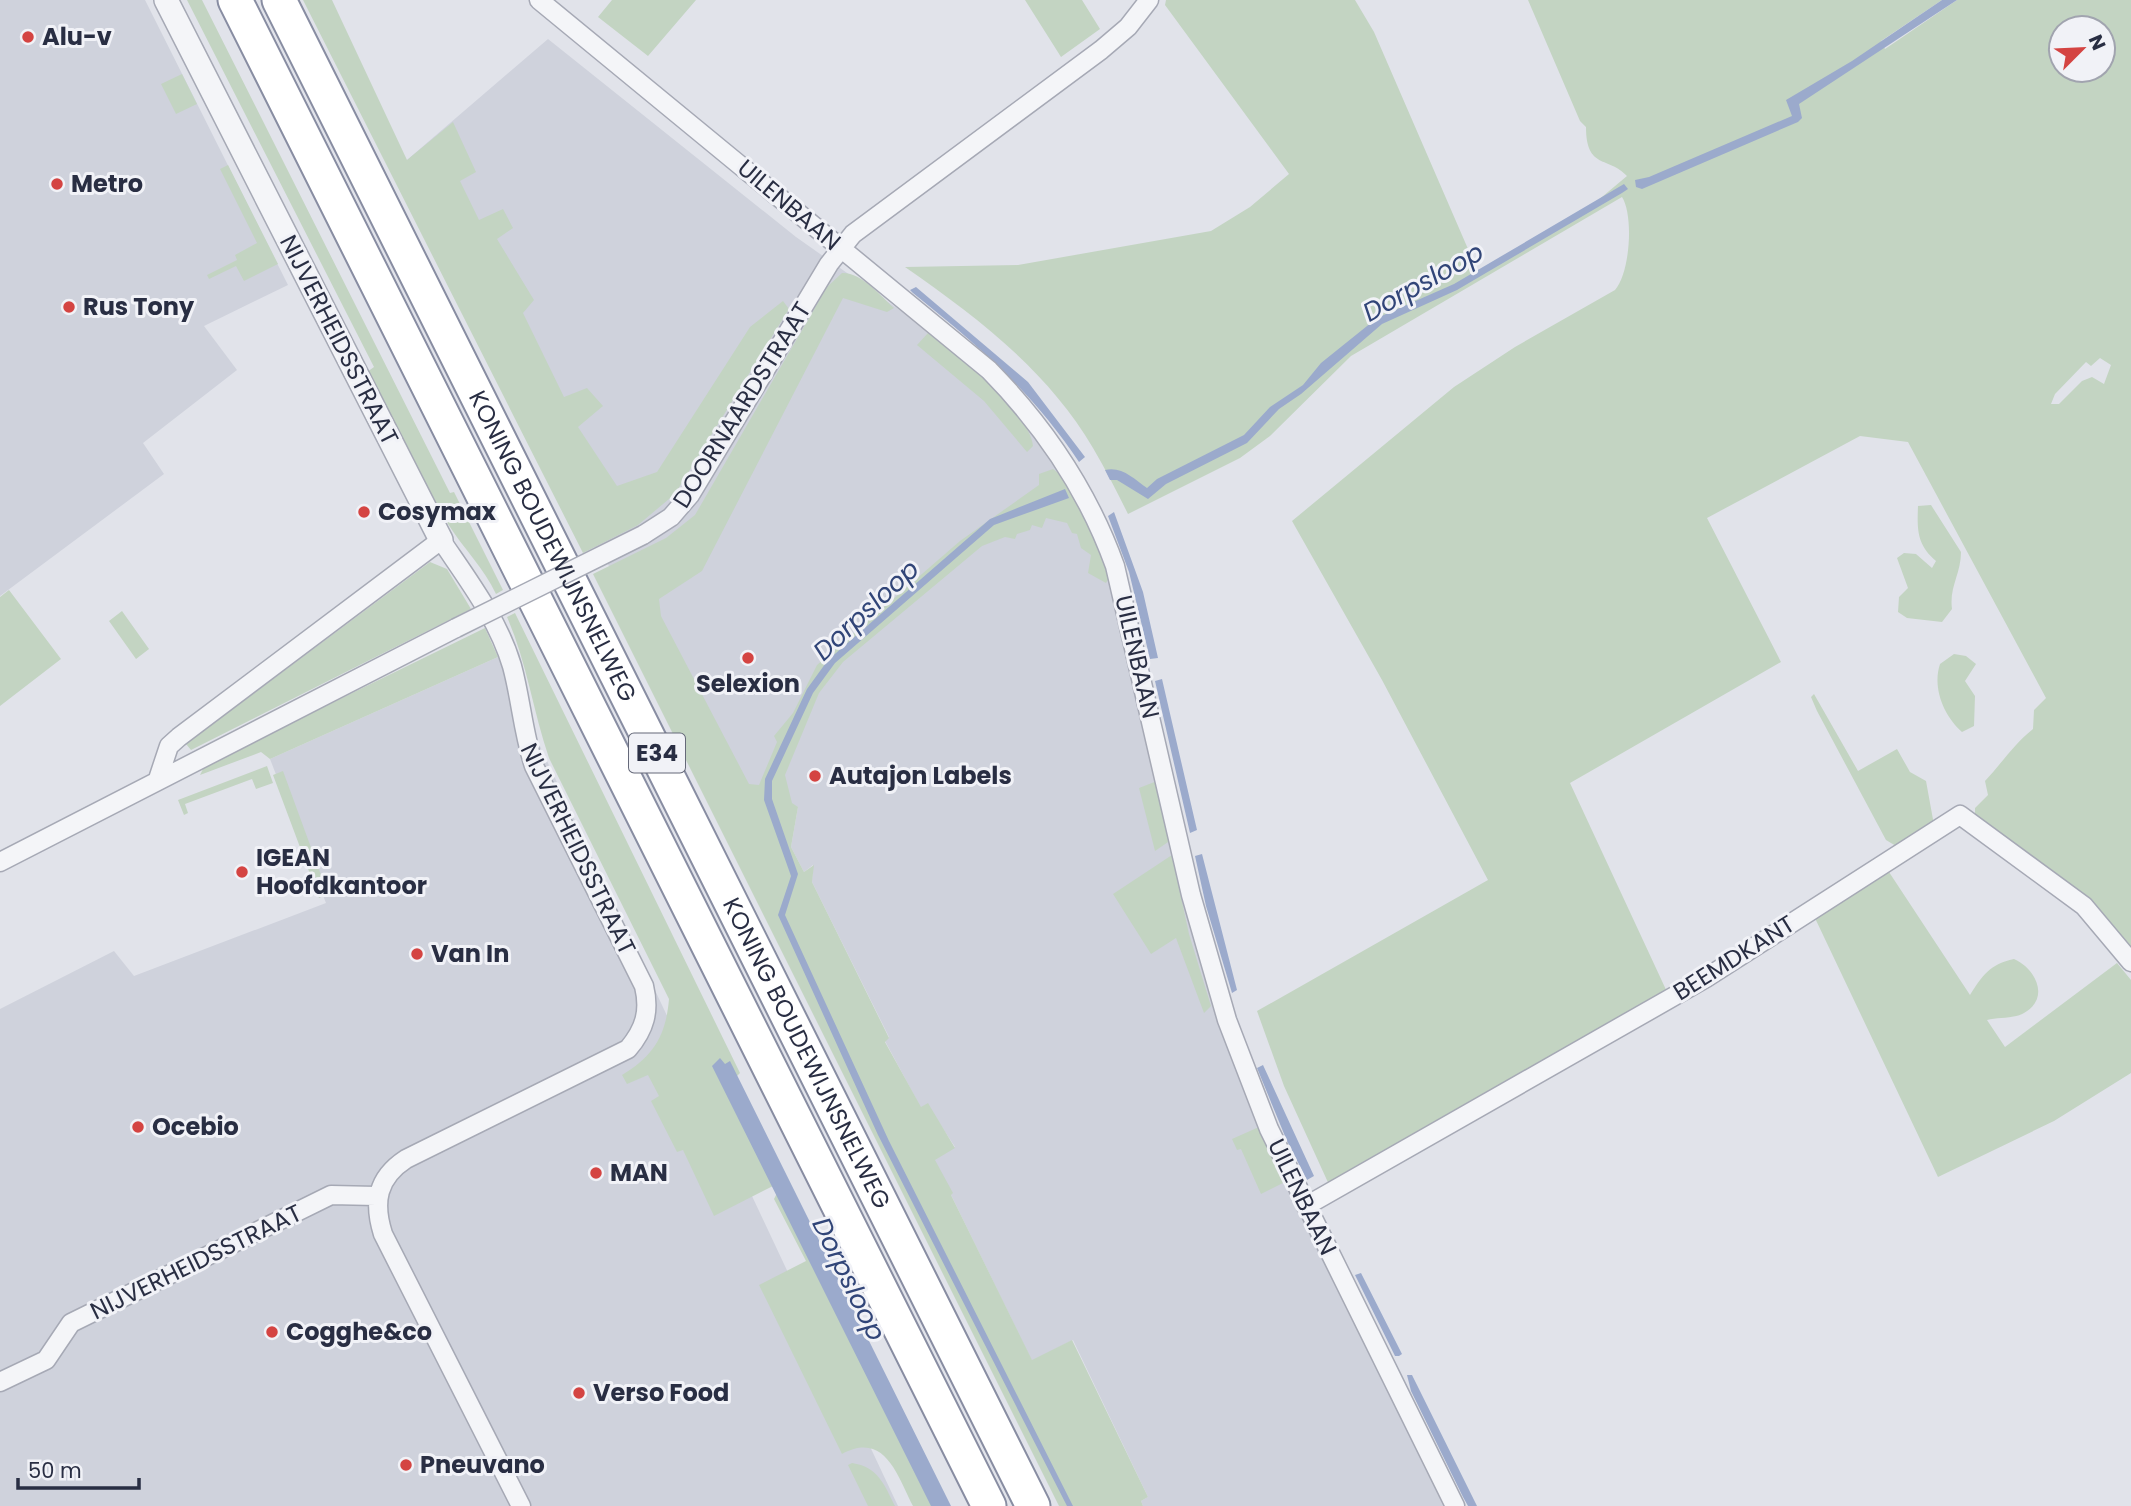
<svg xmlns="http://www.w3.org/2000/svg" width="2131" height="1506" font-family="Poppins,sans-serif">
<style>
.built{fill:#cfd2dc}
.green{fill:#c3d4c2;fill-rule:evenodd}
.water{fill:#9baacc}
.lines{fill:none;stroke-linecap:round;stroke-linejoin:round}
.minor-casing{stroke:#a6a9b5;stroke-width:21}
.tertiary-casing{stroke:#a6a9b5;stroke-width:26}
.motorway-casing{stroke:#888da2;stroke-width:37}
.minor{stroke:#f4f5f8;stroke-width:18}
.tertiary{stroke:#f4f5f8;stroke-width:23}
.motorway{stroke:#fff;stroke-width:33}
.minor-bridge-casing{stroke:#a6a9b5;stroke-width:21;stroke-linecap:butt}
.minor-bridge{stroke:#f4f5f8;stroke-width:18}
.poi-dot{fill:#d44442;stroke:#f1f2f7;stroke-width:2.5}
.labels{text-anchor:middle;stroke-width:6;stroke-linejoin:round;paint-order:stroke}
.shield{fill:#f1f2f7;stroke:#656979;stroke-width:2}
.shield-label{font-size:23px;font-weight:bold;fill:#292e43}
.poi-label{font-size:24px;font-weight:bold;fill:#292e43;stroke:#f1f2f7;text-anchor:start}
.street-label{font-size:24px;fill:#292e43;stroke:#f1f2f7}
.water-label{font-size:26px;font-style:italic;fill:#314578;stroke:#f1f2f7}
</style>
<rect width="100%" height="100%" fill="#e1e3ea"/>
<path class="built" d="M0 0H145L288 285 204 326 237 370 143 443 164 474 0 596Z
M548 39 796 237 928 330 981 373 1035 435 1083 506 1111 575 1216 1014 1254 1118 1447 1506H1143L1141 1501 1148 1497 1073 1340 1032 1361 934 1160 955 1147 927 1104 921 1108 885 1041 889 1037 812 882 813 865 804 872 791 847 798 807 758 851 609 566 585 535 407 160Z
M498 657 898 1506H0V1009L114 951 134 976 326 903 270 759Z"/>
<path class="green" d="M187 0H202L450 493 454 492 503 590 496 594C484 568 463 548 448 524 418 475 393 422 367 372L374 367Z
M303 0H332L407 160 453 122 476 172 460 181 479 220 503 209 513 228 497 239 534 300 523 313 564 397 587 388 603 406 578 427 617 486 657 472 750 327 783 301 789 309 675 494 638 525 583 553Z
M612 0H696L648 56 598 17Z
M1025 0H1082L1100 29 1061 57Z
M1166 0H1355L1374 32 1478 272 1596 202 1627 176C1609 156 1586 170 1586 127L1580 121 1528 0H1942L1881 41 1885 49 1957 0H2131V953L1975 816V808L1988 795 1985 781C2001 764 2014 744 2033 729L2034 710 2046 698 1908 442 1860 436 1707 518 1781 662 1570 783 1668 994 1331 1189 1284 1086 1257 1011 1488 880 1382 680 1292 521 1454 387 1515 347 1615 290C1630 273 1634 216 1622 197L1351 356 1270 436 1240 458 1128 514C1117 492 1106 470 1093 448 1048 371 977 317 905 267L1018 265 1211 231 1250 207 1289 174 1165 5ZM2061 28H2103V70H2061ZM2100 358 2111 365 2104 384 2092 377 2082 381 2059 404H2051L2055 394 2086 362 2091 366Z
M182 74 197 104 176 114 161 84Z
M228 165 278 264 244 281 236 266 209 279 207 275 237 260 235 255 257 243 220 169Z
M842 273C861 272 881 296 894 308L887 312 843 298 702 571 659 599 661 616 749 784 759 785 777 742 774 736 793 713 817 665 960 541 1039 485V474L1053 469C1085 490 1097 544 1109 578L1106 583 1088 573 1091 555 1081 548 1077 534 1072 533 1067 523 1046 518 1042 528 1032 525 1030 530 1017 534 1015 539 1005 537 982 546 843 662 819 693 785 775 792 803 798 807 791 847 804 872 814 865 812 882 889 1038 885 1042 921 1107 928 1103 955 1148 935 1160 953 1193 951 1195 1032 1360 1072 1340 1148 1497 1141 1501 1143 1506H1059L593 574 666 538 695 515 827 287Z
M928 333C956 354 1030 412 1033 446L1027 452 984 401 917 345Z
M1931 505 1961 552C1961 574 1949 587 1952 609L1942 622 1907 618 1898 612 1899 597 1908 588 1897 558 1904 553 1916 554 1932 568 1936 561C1917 545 1917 530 1918 506Z
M430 562 447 569 471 609 191 750 186 744Z
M9 590 61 659 0 706V597Z
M122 611 149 649 136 659 109 621Z
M515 613 740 1073 736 1077 949 1506H913C897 1475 885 1431 842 1454L759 1285 806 1261 774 1199 777 1193 773 1186 714 1216 683 1150 677 1152 651 1101 659 1096 648 1075 627 1084 622 1075C654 1056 666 1035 669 999L549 758C533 711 527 663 507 617Z
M485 628 498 657 270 759 261 752 200 775 205 765Z
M1954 654 1966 656 1976 664 1965 681 1975 696 1974 726 1962 732C1944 716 1932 688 1940 664Z
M1814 694 1858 771 1897 749 1910 772 1926 781 1934 825 1896 846 1886 840 1817 711 1811 697Z
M267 766 273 783 256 789 252 779 185 804 188 813 184 815 178 800Z
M283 771 328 894 319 898 273 775Z
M1157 781 1171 840 1155 851 1139 788Z
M1172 855 1189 934 1211 1006 1204 1013 1176 938 1151 954 1113 894Z
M1887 869 1970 995C1982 976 1990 964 2014 959 2035 968 2051 998 2024 1013 2014 1019 1998 1017 1987 1020L2005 1047 2117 963 2131 980V1073L2054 1121 1938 1177 1814 916Z
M1259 1127 1285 1182 1261 1194 1241 1149 1237 1150 1232 1139Z
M852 1463C878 1467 884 1484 895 1506H868L848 1465Z"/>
<path class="water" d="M1942 0H1957L1799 104 1802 118 1798 122 1642 189 1636 187 1635 180 1649 177 1792 116 1786 100 1852 61Z
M1624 184 1628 189 1622 193 1457 290 1382 324 1301 394 1279 409 1247 443 1166 484 1148 499 1117 480H1110L1105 470C1122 466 1134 479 1147 488L1157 479 1244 435 1270 407 1303 385 1321 363 1377 318 1454 284Z
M916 287 1028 382 1085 457 1079 462C1032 392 979 346 913 293L910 290Z
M1065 489 1069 498 994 525 835 663 813 693 772 781V799L798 874 785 915 889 1141 1073 1506H1067L878 1135 778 915 791 876 764 800 765 779 807 689 828 660 990 519Z
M1114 512 1143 592 1158 658 1150 659 1129 572 1108 516Z
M1162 679 1197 830 1190 833 1155 681Z
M1202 854 1237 990 1232 993 1206 906 1195 856Z
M720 1058 725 1064 730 1061 951 1506H931L712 1066Z
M1263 1065 1314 1176 1307 1180 1287 1141 1257 1068Z
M1361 1273 1402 1354 1399 1356H1395L1355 1275Z
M1407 1375H1412L1417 1385 1477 1506H1468L1463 1497 1411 1391Z"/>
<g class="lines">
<g class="minor-casing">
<path id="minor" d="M539 0 989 370C1045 427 1088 491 1115 566L1191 895 1227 1020 1269 1129 1455 1506
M643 535 671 517 690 495 829 264 853 234 1101 50 1128 27 1149 0
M158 779 169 746 179 737 441 540C468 580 498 619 512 666 521 699 523 733 534 766L644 986C650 1011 645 1029 628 1049L406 1159C377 1178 373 1202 383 1234L521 1506
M0 862 456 628
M1306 1206 1706 978 1960 815 2084 906 2131 962
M0 1382 46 1360 71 1323 331 1195 376 1196"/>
</g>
<g class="tertiary-casing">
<path id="tertiary" d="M166 0 441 540"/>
</g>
<g class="motorway-casing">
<g id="motorway">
<path d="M235 0 989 1506"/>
<path id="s1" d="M279 0 1033 1506"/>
</g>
</g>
<use href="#minor" class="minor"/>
<use href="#tertiary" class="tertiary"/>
<use href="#motorway" class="motorway"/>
<g class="minor-bridge-casing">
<path id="minor-bridge" d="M456 628 643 535"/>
</g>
<use href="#minor-bridge" class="minor-bridge"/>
</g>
<g class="poi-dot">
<circle cx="28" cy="37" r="7"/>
<circle cx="57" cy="184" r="7"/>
<circle cx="69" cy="307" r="7"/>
<circle cx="364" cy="512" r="7"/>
<circle cx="748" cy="658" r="7"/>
<circle cx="815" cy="776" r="7"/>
<circle cx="242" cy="872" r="7"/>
<circle cx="417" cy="954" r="7"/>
<circle cx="138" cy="1127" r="7"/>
<circle cx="596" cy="1173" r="7"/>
<circle cx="272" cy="1332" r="7"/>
<circle cx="579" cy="1393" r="7"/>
<circle cx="406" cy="1465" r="7"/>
</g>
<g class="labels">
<rect class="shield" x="629" y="733.5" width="56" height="39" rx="5"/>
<g class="shield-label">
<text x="657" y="761">E34</text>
</g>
<g class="poi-label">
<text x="42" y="45">Alu-v</text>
<text x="71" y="192">Metro</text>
<text x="83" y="315">Rus Tony</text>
<text x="378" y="520">Cosymax</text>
<text x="748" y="692" text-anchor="middle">Selexion</text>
<text x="829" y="784">Autajon Labels</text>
<text x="256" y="866">IGEAN<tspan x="256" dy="28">Hoofdkantoor</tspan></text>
<text x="431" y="962">Van In</text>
<text x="152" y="1135">Ocebio</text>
<text x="610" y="1181">MAN</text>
<text x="286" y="1340">Cogghe&amp;co</text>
<text x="593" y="1401">Verso Food</text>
<text x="420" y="1473">Pneuvano</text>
</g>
<g class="street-label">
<text transform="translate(789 205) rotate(40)" y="8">UILENBAAN</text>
<text transform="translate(339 340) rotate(63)" y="8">NIJVERHEIDSSTRAAT</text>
<text transform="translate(742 405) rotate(-58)" y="8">DOORNAARDSTRAAT</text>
<text dy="8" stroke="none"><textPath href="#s1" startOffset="611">KONING BOUDEWIJNSNELWEG</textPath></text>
<text transform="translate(1137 657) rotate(77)" y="8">UILENBAAN</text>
<text transform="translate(578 849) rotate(64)" y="8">NIJVERHEIDSSTRAAT</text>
<text transform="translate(1734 958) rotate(-32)" y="8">BEEMDKANT</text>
<text dy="8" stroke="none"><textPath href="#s1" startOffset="1178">KONING BOUDEWIJNSNELWEG</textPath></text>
<text transform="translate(1302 1197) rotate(64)" y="8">UILENBAAN</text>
<text transform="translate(196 1262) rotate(-26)" y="8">NIJVERHEIDSSTRAAT</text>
</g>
<g class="water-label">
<text transform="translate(1423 282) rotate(-29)" y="9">Dorpsloop</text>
<text transform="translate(866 610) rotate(-43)" y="9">Dorpsloop</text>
<text transform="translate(849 1279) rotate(64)" y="9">Dorpsloop</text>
</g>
</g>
<g transform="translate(2082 49) rotate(66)"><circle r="33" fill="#f1f2f7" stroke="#a1a4af" stroke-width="2"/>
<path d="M0-5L12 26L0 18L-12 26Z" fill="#d44442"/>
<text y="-10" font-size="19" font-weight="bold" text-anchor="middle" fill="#292e43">N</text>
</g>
<path d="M18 1478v10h121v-10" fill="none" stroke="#292e43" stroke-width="3.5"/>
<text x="28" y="1478" font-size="21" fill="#292e43" stroke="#f1f2f7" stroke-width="5" paint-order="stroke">50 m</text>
</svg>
